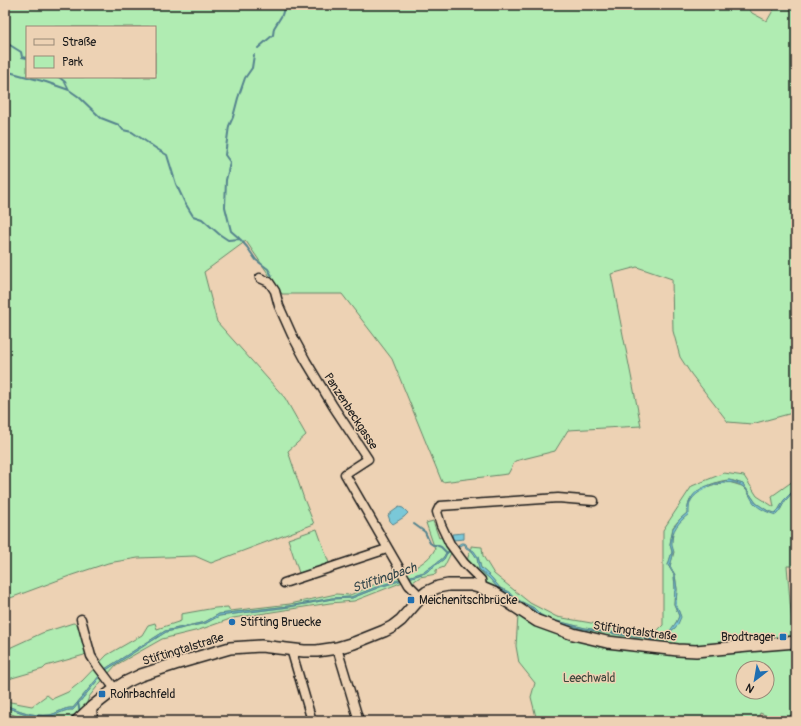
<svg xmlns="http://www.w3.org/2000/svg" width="801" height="726" font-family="Pangolin,sans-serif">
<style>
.green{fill:#b0ecb2;stroke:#668467;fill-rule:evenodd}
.water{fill:#7ac8d8;stroke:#54838d}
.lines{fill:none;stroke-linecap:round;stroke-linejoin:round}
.stream{stroke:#54838d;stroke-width:2}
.street-casing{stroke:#1c1c1c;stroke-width:11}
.secondary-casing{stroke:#1c1c1c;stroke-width:14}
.street{stroke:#edd2b4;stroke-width:8}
.secondary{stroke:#edd2b4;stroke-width:11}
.poi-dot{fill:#1f6fb2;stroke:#edd2b4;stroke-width:1.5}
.labels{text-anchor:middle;stroke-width:3;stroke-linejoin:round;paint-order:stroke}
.street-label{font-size:12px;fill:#1c1c1c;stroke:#edd2b4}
.poi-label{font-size:12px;fill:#1c1c1c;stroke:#edd2b4;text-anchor:start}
.park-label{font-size:12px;fill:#3a463a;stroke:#edd2b4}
.water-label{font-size:13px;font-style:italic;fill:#34474b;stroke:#edd2b4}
</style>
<rect width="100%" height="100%" fill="#edd2b4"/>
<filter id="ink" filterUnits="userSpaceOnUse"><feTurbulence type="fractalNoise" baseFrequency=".025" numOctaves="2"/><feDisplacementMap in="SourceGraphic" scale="8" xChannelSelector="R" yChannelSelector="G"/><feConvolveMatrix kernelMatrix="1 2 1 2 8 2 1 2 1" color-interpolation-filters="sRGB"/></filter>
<g filter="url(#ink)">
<path class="green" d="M5 5H746L752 13 767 21 775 7V5H796V412L752 424 728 422 691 374 680 357 673 331 672 279 637 267 611 274 641 426 568 430 555 451 515 461 508 474 442 482 392 359 342 294H282L246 241 204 272 217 322 285 398 306 435 288 451 304 499 314 524 211 563 195 556 138 558 108 563 72 575 5 600ZM27 27H155V77H27Z
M724 473 744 476 757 496 774 507 772 496 793 481 796 482V490H794L784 500 779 509 775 513 768 511 756 503 743 484C739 483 733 480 728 480 716 481 696 489 690 500 688 504 688 508 687 513L680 519 673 527 670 544 672 552 668 565 674 575 675 588 674 604 679 616C676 625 671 628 666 636L662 637 658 636 653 638 643 635 635 636 585 628 549 619 541 615 534 608 514 598 508 592 500 588 491 577 481 568 478 557 471 549V546L482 547 483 556 494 574 530 603 557 617 654 634 663 625V530L692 486Z
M729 482 742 486 747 491 755 504 776 515 780 510 785 501 794 491H796V566H787L793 636H796V702L789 721H780L760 713 757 721H537L531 697 535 683 519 663 516 646 518 616 526 620 539 619 484 584 467 561 470 550 472 551 477 558 479 569 490 579 499 589 508 593 513 598 533 609 539 616 548 620 596 631 635 637H643L652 640 658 638 666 637 672 630 675 628 680 615 676 604 677 589 675 575 670 566 674 552 671 545 674 529 681 520 688 514C689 511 688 507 689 504 693 489 716 485 729 482ZM743 668H767V692H743Z
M433 521 439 538 441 537 450 550 446 553 443 558 424 572 379 586 351 597 332 598 289 606 219 614 205 622 165 631 105 669 73 708C64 707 57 714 49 715 34 717 18 710 5 705V701L32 706 47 695 52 699 68 692 82 681 107 655 142 635 148 625 155 623 157 629 181 621V614L215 608 228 607 230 611 290 604 336 594 350 595 387 579 395 568 399 575C411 570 430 561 435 549L426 523Z
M317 529 330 566 300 576 288 539Z
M450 551 451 553 444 567 436 570V574L420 577 410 584 408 580 354 601 330 603 233 618 199 630 162 639 116 665 100 683 89 697 86 705 90 721H70L69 720 67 721H27L5 711V707C18 711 39 720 52 716 59 714 65 709 73 710L106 670 166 632 206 623 219 616 289 607 332 599 352 598 380 587 425 573 444 559 447 553Z
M73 623 78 624 82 634 87 652 84 655 46 666 43 669 5 680V650L42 633Z"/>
<path class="water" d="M729 480 743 484 756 503 768 511 775 513 779 509 784 500 794 490H796V491H794L785 501 780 510 776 515C769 513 759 509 754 503 750 498 748 489 742 486 729 477 701 487 692 499 689 504 689 508 689 514 679 522 671 530 672 544 672 547 674 550 673 553 673 557 671 562 670 566L675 575 677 589 676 604 681 617 678 624 675 628 672 630 666 637 661 639 658 638 652 640 643 637H635L584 629 548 620 539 616 533 609 513 598 508 593 499 589 490 579 479 569 477 558 472 551 466 548 465 545 464 544 461 545 447 553 444 559 425 573 380 587 352 598 332 599 289 607 219 616 206 623 166 632 106 670 73 710C65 709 59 714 52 716 39 720 18 711 5 707V705C18 710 34 717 49 715 57 714 64 707 73 708L105 669 165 631 205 622 219 614 289 606 332 598 351 597 379 586 424 572 443 558 446 553 450 550 461 543H464L466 544 467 547 474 551 478 557 481 568 491 577 500 588 509 592 514 598 534 608 541 615 549 619 585 628 635 636 643 635 653 638 658 636 662 637 666 636C671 628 676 625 679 616L674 604 675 588 674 575 668 565 672 552 670 544 673 528 680 519 687 513C689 487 709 485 729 480Z
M399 507 403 508 408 513 404 517 393 524 390 521 388 515Z
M464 533V539L453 540 452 534Z"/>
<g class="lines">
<path class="stream" d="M5 42 21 52 22 57 27 58
M258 48 273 35 274 28 282 15 285 5
M5 71 46 82 69 90 79 97 101 118 119 125 123 130 132 132 157 149 167 155 176 184 185 203 193 216 202 219 219 234 228 240 240 239 247 247 256 260 268 269 272 276
M59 77 65 82 69 90
M239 238 231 231 225 207 226 180 228 172 230 162 225 155 229 126 233 117 238 98 245 78 252 68 254 55
M414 524 425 532 430 543 433 545H436L441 547 447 553
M78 703 80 712"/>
<g class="street-casing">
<path id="street" d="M260 278 269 282 275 291 279 306 292 335 306 361 333 406 368 459 345 474 409 585 421 597
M284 583 387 549
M482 588 481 580 464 563 450 544 441 525 437 512 440 506 558 498 594 501
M81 619 91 656 96 664 115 689
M337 648 359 721
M291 649 312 721
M92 707 93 721"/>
</g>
<g class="secondary-casing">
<path id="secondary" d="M77 721 92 707 115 689 126 682 141 675 175 664 230 648 261 646 304 651H317L337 648 354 643 384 631 392 627 401 620 421 597 427 592 438 587 448 585H471L482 588 496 594 537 621 573 634 607 642 678 650 696 651 748 646 796 642"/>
</g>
<use href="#street" class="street"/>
<use href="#secondary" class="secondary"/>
</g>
</g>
<g class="poi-dot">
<rect x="407" y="596" width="8" height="8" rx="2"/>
<circle cx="232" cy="622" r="4"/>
<rect x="779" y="633" width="8" height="8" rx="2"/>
<rect x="98" y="690" width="8" height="8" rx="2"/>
</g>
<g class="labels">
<g class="street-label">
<text transform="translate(351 411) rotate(57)" y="4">Panzenbeckgasse</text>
<text transform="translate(635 631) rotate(8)" y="4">Stiftingtalstraße</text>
<text transform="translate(183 649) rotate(-17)" y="4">Stiftingtalstraße</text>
</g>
<g class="poi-label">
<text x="419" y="604">Meichenitschbrücke</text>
<text x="240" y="626">Stifting Bruecke</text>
<text x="775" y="641" text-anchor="end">Brodtrager</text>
<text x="110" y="698">Rohrbachfeld</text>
</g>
<g class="park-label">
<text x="589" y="682">Leechwald</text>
</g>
<g class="water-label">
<text transform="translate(384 577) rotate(-19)" y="5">Stiftingbach</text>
</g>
</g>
<rect width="801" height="726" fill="none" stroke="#edd2b4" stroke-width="20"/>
<rect x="10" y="10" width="781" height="706" fill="none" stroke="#1c1c1c" stroke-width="1.5" filter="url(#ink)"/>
<rect x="26" y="26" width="130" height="52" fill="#edd2b4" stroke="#998977"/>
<rect x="34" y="39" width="20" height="6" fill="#edd2b4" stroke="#998977"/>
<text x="62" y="46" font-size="12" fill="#1c1c1c">Straße</text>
<rect x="34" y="56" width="20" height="12" fill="#b0ecb2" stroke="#998977"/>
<text x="62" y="66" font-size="12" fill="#1c1c1c">Park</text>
<g transform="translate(755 680) rotate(211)"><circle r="19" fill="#edd2b4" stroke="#998977"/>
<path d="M0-3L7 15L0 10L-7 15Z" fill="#1f6fb2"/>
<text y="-6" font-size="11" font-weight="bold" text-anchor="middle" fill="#1c1c1c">N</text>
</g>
</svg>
